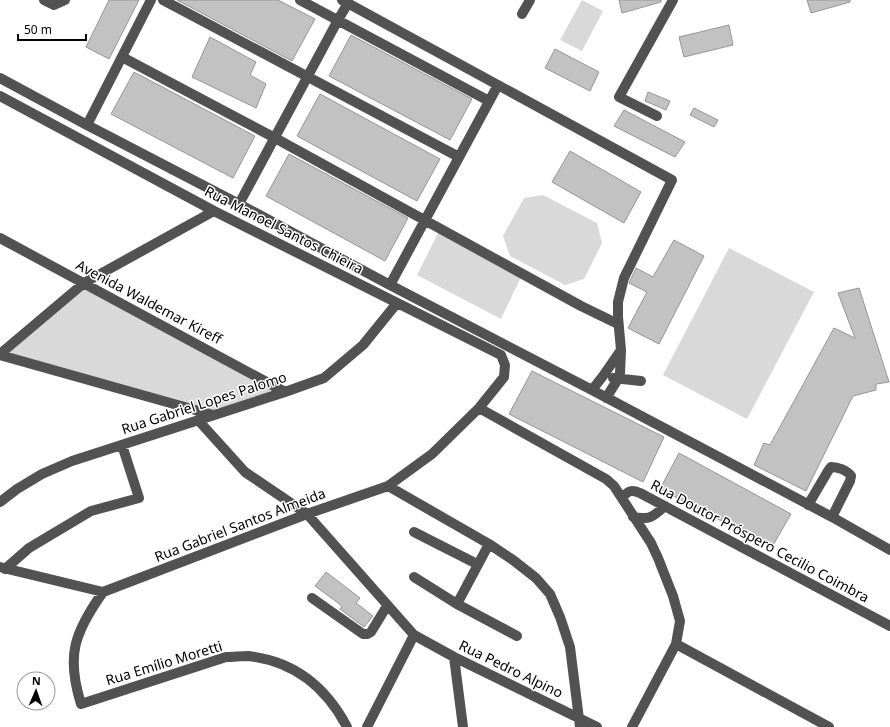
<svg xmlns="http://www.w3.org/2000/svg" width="890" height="727" font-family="'Noto Sans',sans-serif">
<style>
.green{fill:#d9d9d9}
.building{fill:#c2c2c2;stroke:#969696}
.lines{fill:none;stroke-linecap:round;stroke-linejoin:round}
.minor{stroke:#525252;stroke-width:10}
.labels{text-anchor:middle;stroke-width:3;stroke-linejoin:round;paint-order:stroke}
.street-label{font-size:14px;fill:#000;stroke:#fff}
</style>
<rect width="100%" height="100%" fill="#fff"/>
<path class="green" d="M582 0 603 11 582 51 560 40Z
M543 195 597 223 602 243 584 279 565 285 510 256 503 236 524 198Z
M438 233 521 277 501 319 417 275Z
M729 248 814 292 747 419 663 375Z
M84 283 285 392 213 415 0 355Z"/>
<path class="building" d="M109 0H139L109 59 86 47Z
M177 0H278L315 19 292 61Z
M619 0H661V2L622 13Z
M807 0H850V2L811 13Z
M729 25 733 45 684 57 679 37Z
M351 35 472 99 450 140 329 76Z
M210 37 256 62 250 75 266 84 256 108 192 77Z
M555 49 599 72 590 91 545 68Z
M134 72 255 136 233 178 111 114Z
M648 92 670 101 666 110 645 101Z
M320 94 440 159 417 201 297 136Z
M694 108 718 120 714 127 690 115Z
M624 110 685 142 675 157 614 126Z
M570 151 641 192 624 223 552 182Z
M289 154 408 218 385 261 266 196Z
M674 240 704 256 659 344 628 328 647 292 629 283 636 268 653 277Z
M859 288 889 382 876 384V390L853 396 806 491 754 465 764 443 770 445 834 328 855 338 838 293Z
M532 371 664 437 643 482 509 414Z
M679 453 791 514 772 547 660 489Z
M326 572 360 598 356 603 373 616 364 627 340 609 342 606 315 586Z"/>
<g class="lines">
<path class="minor" d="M44 0 54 5 65 0
M163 0 459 157
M300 0 489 101
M342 0 672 180 624 278 618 302V317L621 350 620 373 618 379 606 398
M522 14 530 0
M122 57 275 138 581 306 618 324
M0 78 87 125 151 0
M0 96 214 211 501 355 505 365 504 377 479 408 432 454 388 486 307 514 103 592C74 633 66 656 81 704L226 657C233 657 241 656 248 656 294 661 326 687 347 727
M657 116 619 97 673 0
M87 125 239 204 390 285 498 85
M239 204 338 20 348 3
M0 238 285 392
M390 285 592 390 832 517 890 550
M0 354 84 283 214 211
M0 355 213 415
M613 378 641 381
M592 390 603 376 621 350
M479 408 606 479 614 486 651 543 658 558 673 596 680 621 676 644 632 727
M198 420 245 472 307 514 414 635 454 657 597 727
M388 486 489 544 513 560 536 578 550 594 560 617 570 647 580 727
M622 498C628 491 631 489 640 493L890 626
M0 502 17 489 42 474 72 461 285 392 324 378 363 345 397 303
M808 505 828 471 831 467C838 467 847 470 851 476L850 481 832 517
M633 517C650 520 653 517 665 506
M414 532 477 564
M0 567 103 592
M5 569 29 548 91 511 139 498 122 445
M414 577 457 604 517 636
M312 598 363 634H367L371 632 387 606
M457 604 489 544
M676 644 829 727
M454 657 463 727
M367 727 414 635"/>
</g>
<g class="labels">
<g class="street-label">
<text transform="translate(284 230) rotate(27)" y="5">Rua Manoel Santos Chieira</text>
<text transform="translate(149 302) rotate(28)" y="5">Avenida Waldemar Kireff</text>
<text transform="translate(204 403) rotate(-18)" y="5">Rua Gabriel Lopes Palomo</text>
<text transform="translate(240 525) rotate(-21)" y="5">Rua Gabriel Santos Almeida</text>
<text transform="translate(760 541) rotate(28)" y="5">Rua Doutor Próspero Cecilio Coimbra</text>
<text transform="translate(164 663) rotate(-17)" y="5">Rua Emílio Moretti</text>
<text transform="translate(511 669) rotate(26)" y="5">Rua Pedro Alpino</text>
</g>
</g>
<g transform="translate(36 691) rotate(2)"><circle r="19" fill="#ffffff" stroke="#999999"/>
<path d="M0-3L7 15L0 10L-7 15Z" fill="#000000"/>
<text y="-6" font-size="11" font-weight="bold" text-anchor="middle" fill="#000000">N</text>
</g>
<path d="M18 34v6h68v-6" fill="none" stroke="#000000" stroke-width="2"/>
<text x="24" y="34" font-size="12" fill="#000000" stroke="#ffffff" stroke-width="3" paint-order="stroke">50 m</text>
</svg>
